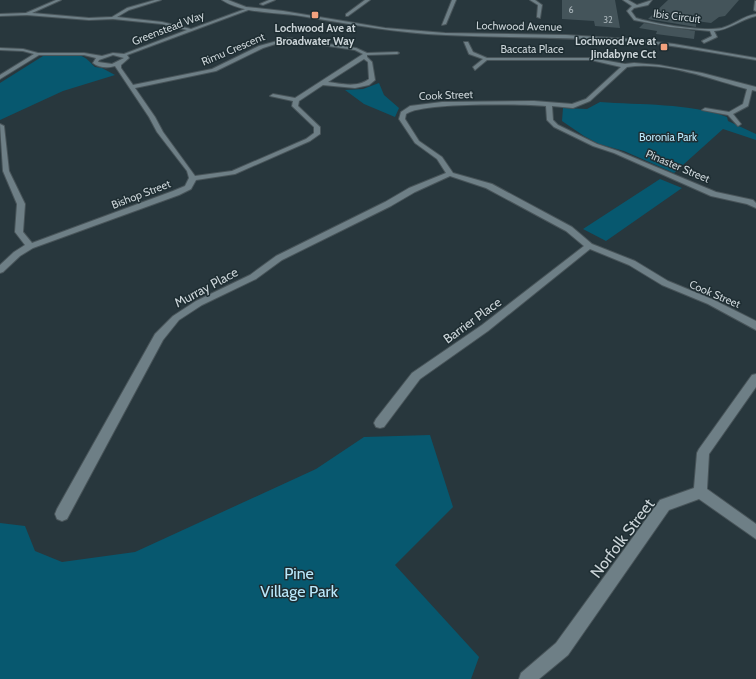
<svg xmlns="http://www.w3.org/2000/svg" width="756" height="679" font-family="Cabin,sans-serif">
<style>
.green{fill:#07586f}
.building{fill:#44545a}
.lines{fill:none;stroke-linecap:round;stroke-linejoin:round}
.minor-casing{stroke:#485459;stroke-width:2}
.tertiary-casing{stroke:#485459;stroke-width:2}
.minor{fill:#6e7f86;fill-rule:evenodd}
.tertiary{fill:#6e7f86;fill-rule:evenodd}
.poi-dot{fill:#f2a17e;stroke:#1e2d32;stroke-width:1.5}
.labels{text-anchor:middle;stroke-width:3;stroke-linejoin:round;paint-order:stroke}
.far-number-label{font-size:9px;fill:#a8b3b8}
.far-street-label{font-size:11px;fill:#cad3d7;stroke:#1e2d32}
.far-poi-label{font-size:11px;font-weight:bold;fill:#cad3d7;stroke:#1e2d32}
.far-park-label{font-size:11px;fill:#bae8fb;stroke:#1e2d32}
.street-label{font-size:13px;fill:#cad3d7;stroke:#1e2d32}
.near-street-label{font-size:16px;fill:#cad3d7;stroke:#1e2d32}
.near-park-label{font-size:16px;fill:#bae8fb;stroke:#1e2d32}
</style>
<rect width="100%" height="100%" fill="#28373d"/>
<path class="green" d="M67 54C85 56 83 55 95 67L102 68 115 75 63 91 0 120V83L43 56Z
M379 83 384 95 399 108 395 117 364 104 345 90 363 89Z
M600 102C639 105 691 103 727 117L728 121 756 134V140L723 129 674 173 624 151 599 144 584 136 562 121 563 108 587 109Z
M660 179 682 188 606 241 583 229Z
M430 435 453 507 395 565 479 657 471 679H0V523L25 526 35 551 62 562 135 552 316 469 364 437Z"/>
<path class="building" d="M562 0H615L620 28 595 26 594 21 562 19Z
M668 0H739L725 16 719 17 711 23 696 21V27L648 19Z
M644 23 695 31 694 39 656 34 657 31 639 28Z"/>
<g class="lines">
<g class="minor-casing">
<path id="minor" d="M56 0H61L32 13 89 18 112 17 127 8 155 0H161L129 10 117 17 162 22 191 29 248 8 251 9 127 55 129 58 121 65V68L133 85 212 69 259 46 288 38 356 48 367 53 397 52 399 53 397 54 367 55V57L372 62 375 80 369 85 355 88 323 85 299 101 298 106 320 127V134L310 141 235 174 196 180 191 189 179 195 33 248 20 256 3 272 0 273V265L14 252 25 245 15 232 17 204 3 171 0 124 4 126 9 171 25 204 23 232 32 243 173 191 185 186 189 178 187 171 157 132 149 117 115 66C108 68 99 68 93 63L96 58 84 55H39L0 79V75L34 54 23 51 0 50V48L23 49 38 53H84L102 56 113 53 124 54 187 30 162 24 113 19 89 20 27 15 0 16V14L26 13ZM288 40 355 50 363 54 295 98 273 94 270 96 293 101 292 106 314 127V133L306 139 232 171 195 176 163 132 155 117 135 88 216 71 263 48ZM113 55 124 58 112 64 98 62 99 60ZM364 59 368 62 369 79C357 88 342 84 328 82Z
M269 0H275L263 5 260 4Z
M365 0H370L348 16H346V14Z
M452 0H456L446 24 442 25Z
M530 0H535L542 5 540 18 537 17 538 5Z
M623 0H628L637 5 652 0 648 5 634 8 631 11 636 18C655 24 704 32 722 28 734 25 743 16 756 14V16C741 19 730 30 714 31L717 37 704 43 702 41 712 36 710 31 670 27 634 20 627 11 632 6Z
M755 1H756V11L754 10Z
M464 42H468L473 52 487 58H591L625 64 634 63 659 65 702 73 756 87V91L752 90 748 106 733 114 741 124 738 126 728 115 702 110 705 108 729 112 743 104 747 89C709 79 667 61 627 67L590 101 573 108 552 106 553 120 558 125 597 144 618 151 716 192 753 200 756 203V208L747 204 711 196 614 153 593 146 554 127 547 120 546 106C522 104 422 102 406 114L405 119 419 141 442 157 453 173 492 184 572 227 592 244 635 261 668 281 714 300 756 321V330L708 304 662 285 629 265 590 249 488 331 420 379 384 427 380 428 376 427 374 423 376 419 412 373 482 325 584 246 566 231 486 188 450 176 415 192 391 206 282 260 256 279 202 305 179 320 163 340 67 519 62 521 57 519 55 514 57 509 155 334 173 316 196 301 250 275 276 256 385 202 409 188 446 173 437 159 415 143 399 119 401 112 410 106 442 102 534 101 572 104 586 99 621 67 591 60H487L475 70 473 67 483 59 469 54Z
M756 374V387L709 454 707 489 756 524V539L699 499 669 510 568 655 539 679H519L521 673 556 643 660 500 694 488 697 453 699 449 752 375Z"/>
</g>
<g class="tertiary-casing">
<path id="tertiary" d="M222 0H228L246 7 283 11 385 28 445 33 566 35 629 39 674 44 756 58V60C713 53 670 44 627 41 567 37 506 38 446 35 397 33 349 24 301 16 276 12 244 14 222 0Z"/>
</g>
<use href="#minor" class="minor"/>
<use href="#tertiary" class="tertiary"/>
</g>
<g class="poi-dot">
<rect x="311" y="11" width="8" height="8" rx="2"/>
<rect x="660" y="43" width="8" height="8" rx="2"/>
</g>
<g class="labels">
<g class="far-number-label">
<text x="571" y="13">6</text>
<text x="608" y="23">32</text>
</g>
<g class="far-street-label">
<text transform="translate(677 16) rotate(7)" y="4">Ibis Circuit</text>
<text transform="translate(519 26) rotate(1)" y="4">Lochwood Avenue</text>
<text transform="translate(168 28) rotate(-21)" y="4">Greenstead Way</text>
<text transform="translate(233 49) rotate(-23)" y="4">Rimu Crescent</text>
<text x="532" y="53">Baccata Place</text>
<text transform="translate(446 95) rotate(-2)" y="4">Cook Street</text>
<text transform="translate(678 166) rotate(23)" y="4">Pinaster Street</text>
<text transform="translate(141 194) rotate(-21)" y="4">Bishop Street</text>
<text transform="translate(715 294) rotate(23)" y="4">Cook Street</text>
</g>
<g class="far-poi-label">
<text x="315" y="32">Lochwood Ave at<tspan x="315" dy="13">Broadwater Way</tspan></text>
<text x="656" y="45" text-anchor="end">Lochwood Ave at<tspan x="656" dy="13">Jindabyne Cct</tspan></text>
</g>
<g class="far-park-label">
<text x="668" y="141">Boronia Park</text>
</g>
<g class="street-label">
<text transform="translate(206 287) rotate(-28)" y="5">Murray Place</text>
<text transform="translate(472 320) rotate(-36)" y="5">Barrier Place</text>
</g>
<g class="near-street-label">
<text transform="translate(622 538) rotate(-53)" y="6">Norfolk Street</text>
</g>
<g class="near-park-label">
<text x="299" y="579">Pine<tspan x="299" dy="18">Village Park</tspan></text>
</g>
</g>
</svg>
